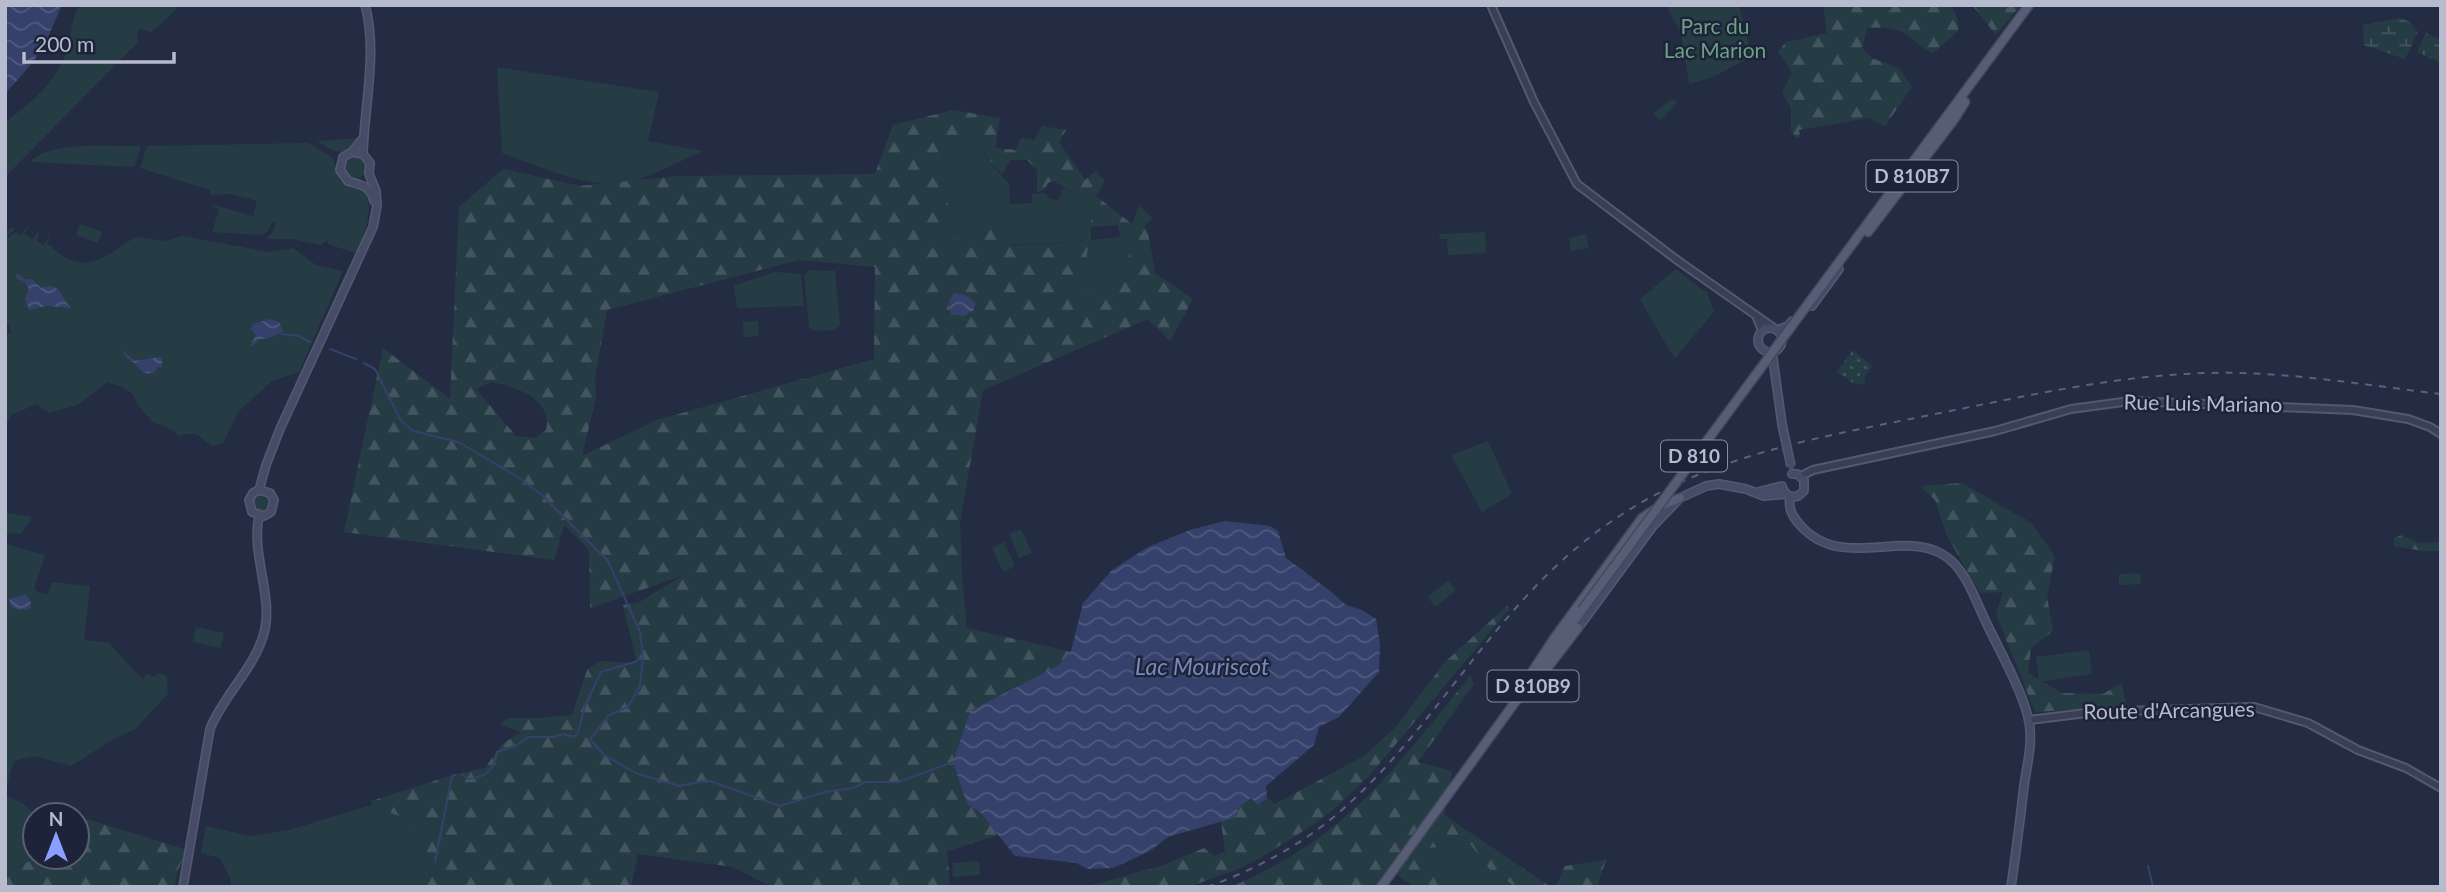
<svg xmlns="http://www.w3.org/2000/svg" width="2446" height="892" font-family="Lato,sans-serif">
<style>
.green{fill:#263c45}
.forest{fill:url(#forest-firs);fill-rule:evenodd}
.wetland{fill:url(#wetland-marsh)}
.garden{fill:url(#garden-dots)}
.water{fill:url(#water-waves)}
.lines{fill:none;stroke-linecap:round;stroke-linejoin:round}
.stream{stroke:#35416b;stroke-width:2}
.tertiary-casing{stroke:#545a6e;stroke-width:10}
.secondary-casing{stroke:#545a6e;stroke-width:10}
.primary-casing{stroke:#42485d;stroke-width:11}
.tertiary{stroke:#393f54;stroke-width:6}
.secondary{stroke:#464c67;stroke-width:7}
.primary{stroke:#575d74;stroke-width:8}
.rail{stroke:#5a627b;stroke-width:2;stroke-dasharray:7 7;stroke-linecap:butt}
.secondary-bridge-casing{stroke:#545a6e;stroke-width:10;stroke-linecap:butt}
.primary-bridge-casing{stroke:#42485d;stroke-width:11;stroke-linecap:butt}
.secondary-bridge{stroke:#464c67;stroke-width:7}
.primary-bridge{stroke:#575d74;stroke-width:8}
.labels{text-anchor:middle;stroke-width:5;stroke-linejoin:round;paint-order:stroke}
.shield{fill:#1d2339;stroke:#888da1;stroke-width:2}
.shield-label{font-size:19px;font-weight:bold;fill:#b6bbcd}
.park-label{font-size:21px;fill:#6ba082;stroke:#1d2339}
.street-label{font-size:21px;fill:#b6bbcd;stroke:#1d2339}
.water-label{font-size:23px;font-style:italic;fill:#7b89b7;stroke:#1d2339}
</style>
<defs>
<pattern id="forest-firs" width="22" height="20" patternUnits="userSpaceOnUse" patternTransform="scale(1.75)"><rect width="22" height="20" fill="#263c45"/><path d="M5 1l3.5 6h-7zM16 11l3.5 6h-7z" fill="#43565f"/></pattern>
<pattern id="wetland-marsh" width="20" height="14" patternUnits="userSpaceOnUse" patternTransform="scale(1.75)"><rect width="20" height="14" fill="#263c45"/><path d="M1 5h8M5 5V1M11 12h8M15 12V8" fill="none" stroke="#43565f"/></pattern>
<pattern id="garden-dots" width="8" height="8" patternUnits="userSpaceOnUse" patternTransform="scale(1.75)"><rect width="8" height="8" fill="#263c45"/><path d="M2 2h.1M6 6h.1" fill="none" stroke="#43565f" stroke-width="1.8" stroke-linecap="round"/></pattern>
<pattern id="water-waves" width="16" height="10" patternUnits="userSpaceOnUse" patternTransform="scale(1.75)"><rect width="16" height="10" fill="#35416b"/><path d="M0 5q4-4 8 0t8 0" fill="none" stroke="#505a7f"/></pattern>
</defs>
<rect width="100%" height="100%" fill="#242c44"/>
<path class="green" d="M79 5H178L175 11 151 32 141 29 137 32 138 42 5 177V122C32 103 59 80 68 47 72 32 71 20 79 5Z
M1666 5H1739L1752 56 1715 76 1689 84 1681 33Z
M497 67 659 92 648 141 703 151C680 161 646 179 622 184 592 189 532 164 502 153Z
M1673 99 1677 103 1660 121 1653 113Z
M967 135 1009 184 1010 204 1032 203V194L1045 193 1050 199 1057 200 1061 195 1063 188 1074 193 1091 211V240L1120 237 1133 241 1119 290 1080 295 1088 241 931 249 949 213 943 153Z
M360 138C345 159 335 153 317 141Z
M308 143 333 158C341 182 337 182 363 188 375 211 366 231 355 253L328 244 327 240 321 245 292 239H266L273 231 276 223 273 221 267 232 260 235 212 232 219 210 211 204 255 217 254 213 257 201 230 194 210 195V190L140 168 147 146Z
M139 146 141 148 134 167 30 162C51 140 108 147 139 146Z
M344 167a11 11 0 1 1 22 0a11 11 0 1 1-22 0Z
M80 224 102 232 98 243 76 235Z
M27 226 28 227 24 234 33 239 39 230 37 241 43 245 50 235 47 244 52 246 53 250C60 253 66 259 73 261 96 269 118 247 136 237L165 241 182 236 269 252 293 248 316 265 343 271 299 372 272 381 238 412 223 443 213 446C197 437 201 430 180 436L165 426 154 423 138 406 133 394 122 387 108 382 78 405 49 413 37 404 11 415 5 426V335L11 333 9 325H5V232L12 227 15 230 7 236 8 238 16 232 21 235Z
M1485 232 1486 253 1448 255 1447 239H1440L1439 234Z
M1586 234 1589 248 1571 251 1569 238Z
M1676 269 1707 293 1714 312 1675 358 1662 338 1640 299Z
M809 270 835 271 840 324 835 330 814 331 809 327 804 276Z
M775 272 801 274 804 306 737 308 734 287 736 285Z
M758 321 759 336 744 337 743 322Z
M1488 441 1512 494 1482 512 1451 455Z
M253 503a9 9 0 1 1 18 0a9 9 0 1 1-18 0Z
M5 513H6L32 517 21 534 5 533Z
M1021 529 1032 553 1019 558 1009 534Z
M1004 542 1015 566 1003 572 992 548Z
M5 544 45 555 34 588 37 592 48 594 52 582 90 586 84 640 109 643 143 680 146 674 155 677 158 673 167 676 168 694 134 730 115 738 71 766 35 756 14 761 5 790Z
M2140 573 2141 584 2119 585V574Z
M1448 581 1456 590 1435 607 1428 597Z
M196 627 224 633 221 648 193 642Z
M2089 650 2092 674 2039 682 2036 657Z
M5 796C43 808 35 823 35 857H37L12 870 5 869Z
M372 805 406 819 423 833 431 871 423 887H230L231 880 220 858 201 853 206 826 250 836 289 830Z
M1472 845 1490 870 1516 887H1446L1415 860 1427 848Z
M979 861 980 875 953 877 952 863Z"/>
<path class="forest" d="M1823 5H1894L1901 7 1907 5H1951L1958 20V31L1933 53C1919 47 1916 40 1906 34 1894 27 1881 27 1867 28L1862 48 1872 58 1900 69 1912 87 1885 126 1868 118 1799 130 1800 137 1795 138 1791 130V108L1782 93 1792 73 1778 51 1786 42 1827 33Z
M1972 5H2021L1996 35Z
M953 110 1000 118 995 148 1016 150 1021 138 1034 140 1042 126 1066 130 1059 142 1085 180 1096 171 1105 181 1096 196 1132 224 1139 206 1153 218 1144 226 1148 232 1155 273 1193 299 1170 341 1148 319 983 390 960 523 962 576 967 628 1071 652 1059 665 970 711 953 762 967 804 981 813 999 835 947 851 950 886 772 887 733 867 638 854 631 887H423L431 871 423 833 406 819 372 805 371 801 456 774 485 768 502 744 521 732 500 724 508 718H538L572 715 587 670 599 661 637 663 623 605 638 603 682 576 590 608 589 550 564 525 554 560 344 532 383 348 450 399 459 207 503 169 580 186 678 176 875 174 893 125ZM967 135 1002 174 1010 160H1027L1037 170V192L1044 190 1048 183 1054 181 1074 193 1091 211V227L1118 225 1120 237 1133 241 1119 289 1081 294 1089 241 1010 246 989 227 932 249 949 213 943 153ZM799 260 875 267 874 359 657 420 582 456 596 398 595 378 607 310ZM951 296 976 307 970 314 949 307ZM491 382C514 386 553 398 546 430L535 438 516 436 476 389Z
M1962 483 2031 523 2055 556 2047 597 2053 631 2031 648 2028 673 2062 693 2103 694 2122 683 2126 705 2121 707 2035 712 1996 614 2003 592 1980 593 1947 536 1935 500 1920 486Z
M2402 535 2419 543 2441 542V551H2423L2394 546V538Z
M1507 606 1510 608 1369 776 1332 811 1311 826 1260 858 1236 870 1188 887H1084L1161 866 1204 848 1214 856 1225 852 1221 821 1236 817 1238 808 1252 798 1258 805 1267 798 1275 804 1364 756 1395 728 1445 662Z
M1470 676 1474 684 1418 762 1452 771 1444 815 1551 887H1516L1490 870 1471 845 1427 848 1415 860 1446 887H1414L1396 873 1385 887H1231C1267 871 1302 852 1333 827 1386 785 1427 728 1470 676Z
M77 816 187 850 178 870 174 887H5V869L13 870 37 857H77Z
M1606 860 1597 887H1556L1565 866Z"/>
<path class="wetland" d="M2401 18 2410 22 2418 32 2405 59 2364 45 2363 25Z
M2426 33 2441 40V63L2417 52Z"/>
<path class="garden" d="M1853 350 1872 366 1864 379 1865 385 1853 383 1837 372Z"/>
<path class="water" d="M5 5H62L47 39 34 61 5 94Z
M17 274 24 279 33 280 41 288C61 281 60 297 71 308L46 306 29 310 25 299 29 289 25 282 16 278Z
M954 293C964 293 970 297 976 304L973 311 964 316 951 314 949 301Z
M269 319 279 322 283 332 266 339H259L253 346H250L256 335 251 329 253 324Z
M123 351 135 361 159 357 162 359V368L158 366 155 372C144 376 142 371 135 364 129 358 125 358 123 351Z
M1225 521 1270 526 1278 531 1286 558 1329 590 1346 605 1362 610 1376 619 1380 645 1379 672 1339 717 1319 727 1314 745 1266 786 1267 798 1258 805 1251 798 1238 808 1237 817 1168 837 1150 851 1113 868 1088 869 1076 863 1015 856 981 813 967 804 953 762 970 711 1059 665 1071 651 1083 603 1112 570 1148 547 1190 530Z
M26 594 31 603 30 609 18 610 11 607 9 599Z"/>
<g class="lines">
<path class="stream" d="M281 334 299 336 310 342
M330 349 356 359
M364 363 375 369 401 421 413 431 458 442 513 474 541 494 608 561 640 632 643 657 640 686 628 707 609 715 590 739 604 755 638 774 680 786 707 780 780 806 825 792 853 788 866 782H898L953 762
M462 774 469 779C487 777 494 769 497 752L517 745 528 737H553L563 734 574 737 578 733 585 706 601 672 635 662 643 657
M435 862 452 776 455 775
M2148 866 2153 887"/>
<g class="tertiary-casing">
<path id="tertiary" d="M1491 5 1534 102 1577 184 1677 260 1774 328
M1757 318 1762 330
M1801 476 1813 470 1995 431 2071 409 2130 401 2353 410 2408 419 2430 427 2441 434
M2029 720 2095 712 2254 707 2308 723 2358 750 2406 768 2441 788"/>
</g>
<g class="secondary-casing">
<path id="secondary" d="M364 137 352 152 343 157 340 170 348 181C361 185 370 185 374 201
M363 154C364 107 378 51 365 5
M1812 306 1839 269
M1758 340a12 12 0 1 1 24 0a12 12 0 1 1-24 0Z
M1777 330 1788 326 1792 321
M1772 352 1782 424
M1782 486C1784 494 1789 498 1798 496L1804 491V480L1797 474H1792
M259 490 270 493 274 500 271 512 264 516 252 512 249 500 253 493 259 490 266 465 280 429 373 227 377 206 376 191 369 174 370 163 363 154 352 152
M1758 492 1782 486
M1790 496C1788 508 1792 516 1800 525 1841 571 1899 530 1942 554 1965 567 1974 597 1985 620 1998 648 2021 688 2028 717 2034 740 2027 764 2024 786 2020 820 2016 853 2011 887
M1578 628 1653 526 1680 498 1706 486 1719 484 1746 489 1764 496 1786 494
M183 887 210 729C224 694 257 666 265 629 272 594 251 552 259 516"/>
</g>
<g class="primary-casing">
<path id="primary" d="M1868 232 1953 121 1965 102
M1808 304 2029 5
M1532 672 1555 637 1642 518 1660 506 1680 498
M1529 692 1578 628
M1381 887 1582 610"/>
</g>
<use href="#tertiary" class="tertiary"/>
<use href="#secondary" class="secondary"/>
<use href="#primary" class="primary"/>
<path class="rail" d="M1207 887C1254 870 1298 847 1336 815 1419 745 1473 646 1551 571 1667 458 1799 442 1950 411 2036 394 2121 375 2209 373 2286 371 2364 385 2441 394"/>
<g class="secondary-bridge-casing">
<path id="secondary-bridge" d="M1782 424 1791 466"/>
</g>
<g class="primary-bridge-casing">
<path id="primary-bridge" d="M1582 610 1808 304"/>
</g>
<use href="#secondary-bridge" class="secondary-bridge"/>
<use href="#primary-bridge" class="primary-bridge"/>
</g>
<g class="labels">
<g class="shield">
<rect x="1866.5" y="160.5" width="91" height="31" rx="5"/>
<rect x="1661" y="440.5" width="66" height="31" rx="5"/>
<rect x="1487.5" y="670.5" width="91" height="31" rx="5"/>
</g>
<g class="shield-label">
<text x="1912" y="183">D 810B7</text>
<text x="1694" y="463">D 810</text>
<text x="1533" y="693">D 810B9</text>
</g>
<g class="park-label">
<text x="1715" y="34">Parc du<tspan x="1715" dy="24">Lac Marion</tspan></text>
</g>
<g class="street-label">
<text transform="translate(2203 404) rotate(1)" y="7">Rue Luis Mariano</text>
<text transform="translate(2169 711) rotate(-1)" y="7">Route d'Arcangues</text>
</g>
<g class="water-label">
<text x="1202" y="675">Lac Mouriscot</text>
</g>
</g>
<rect width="2446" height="892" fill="none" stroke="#b6bbcd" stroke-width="14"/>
<g transform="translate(56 836)"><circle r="33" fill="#1d2339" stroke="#5a6074" stroke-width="2"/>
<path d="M0-5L12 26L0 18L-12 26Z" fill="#89a0ff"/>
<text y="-10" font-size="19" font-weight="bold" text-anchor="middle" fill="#b6bbcd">N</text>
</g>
<path d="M24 52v10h150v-10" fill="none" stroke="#b6bbcd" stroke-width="3.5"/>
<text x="35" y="52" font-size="21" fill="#b6bbcd" stroke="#1d2339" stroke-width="5" paint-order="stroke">200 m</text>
</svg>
